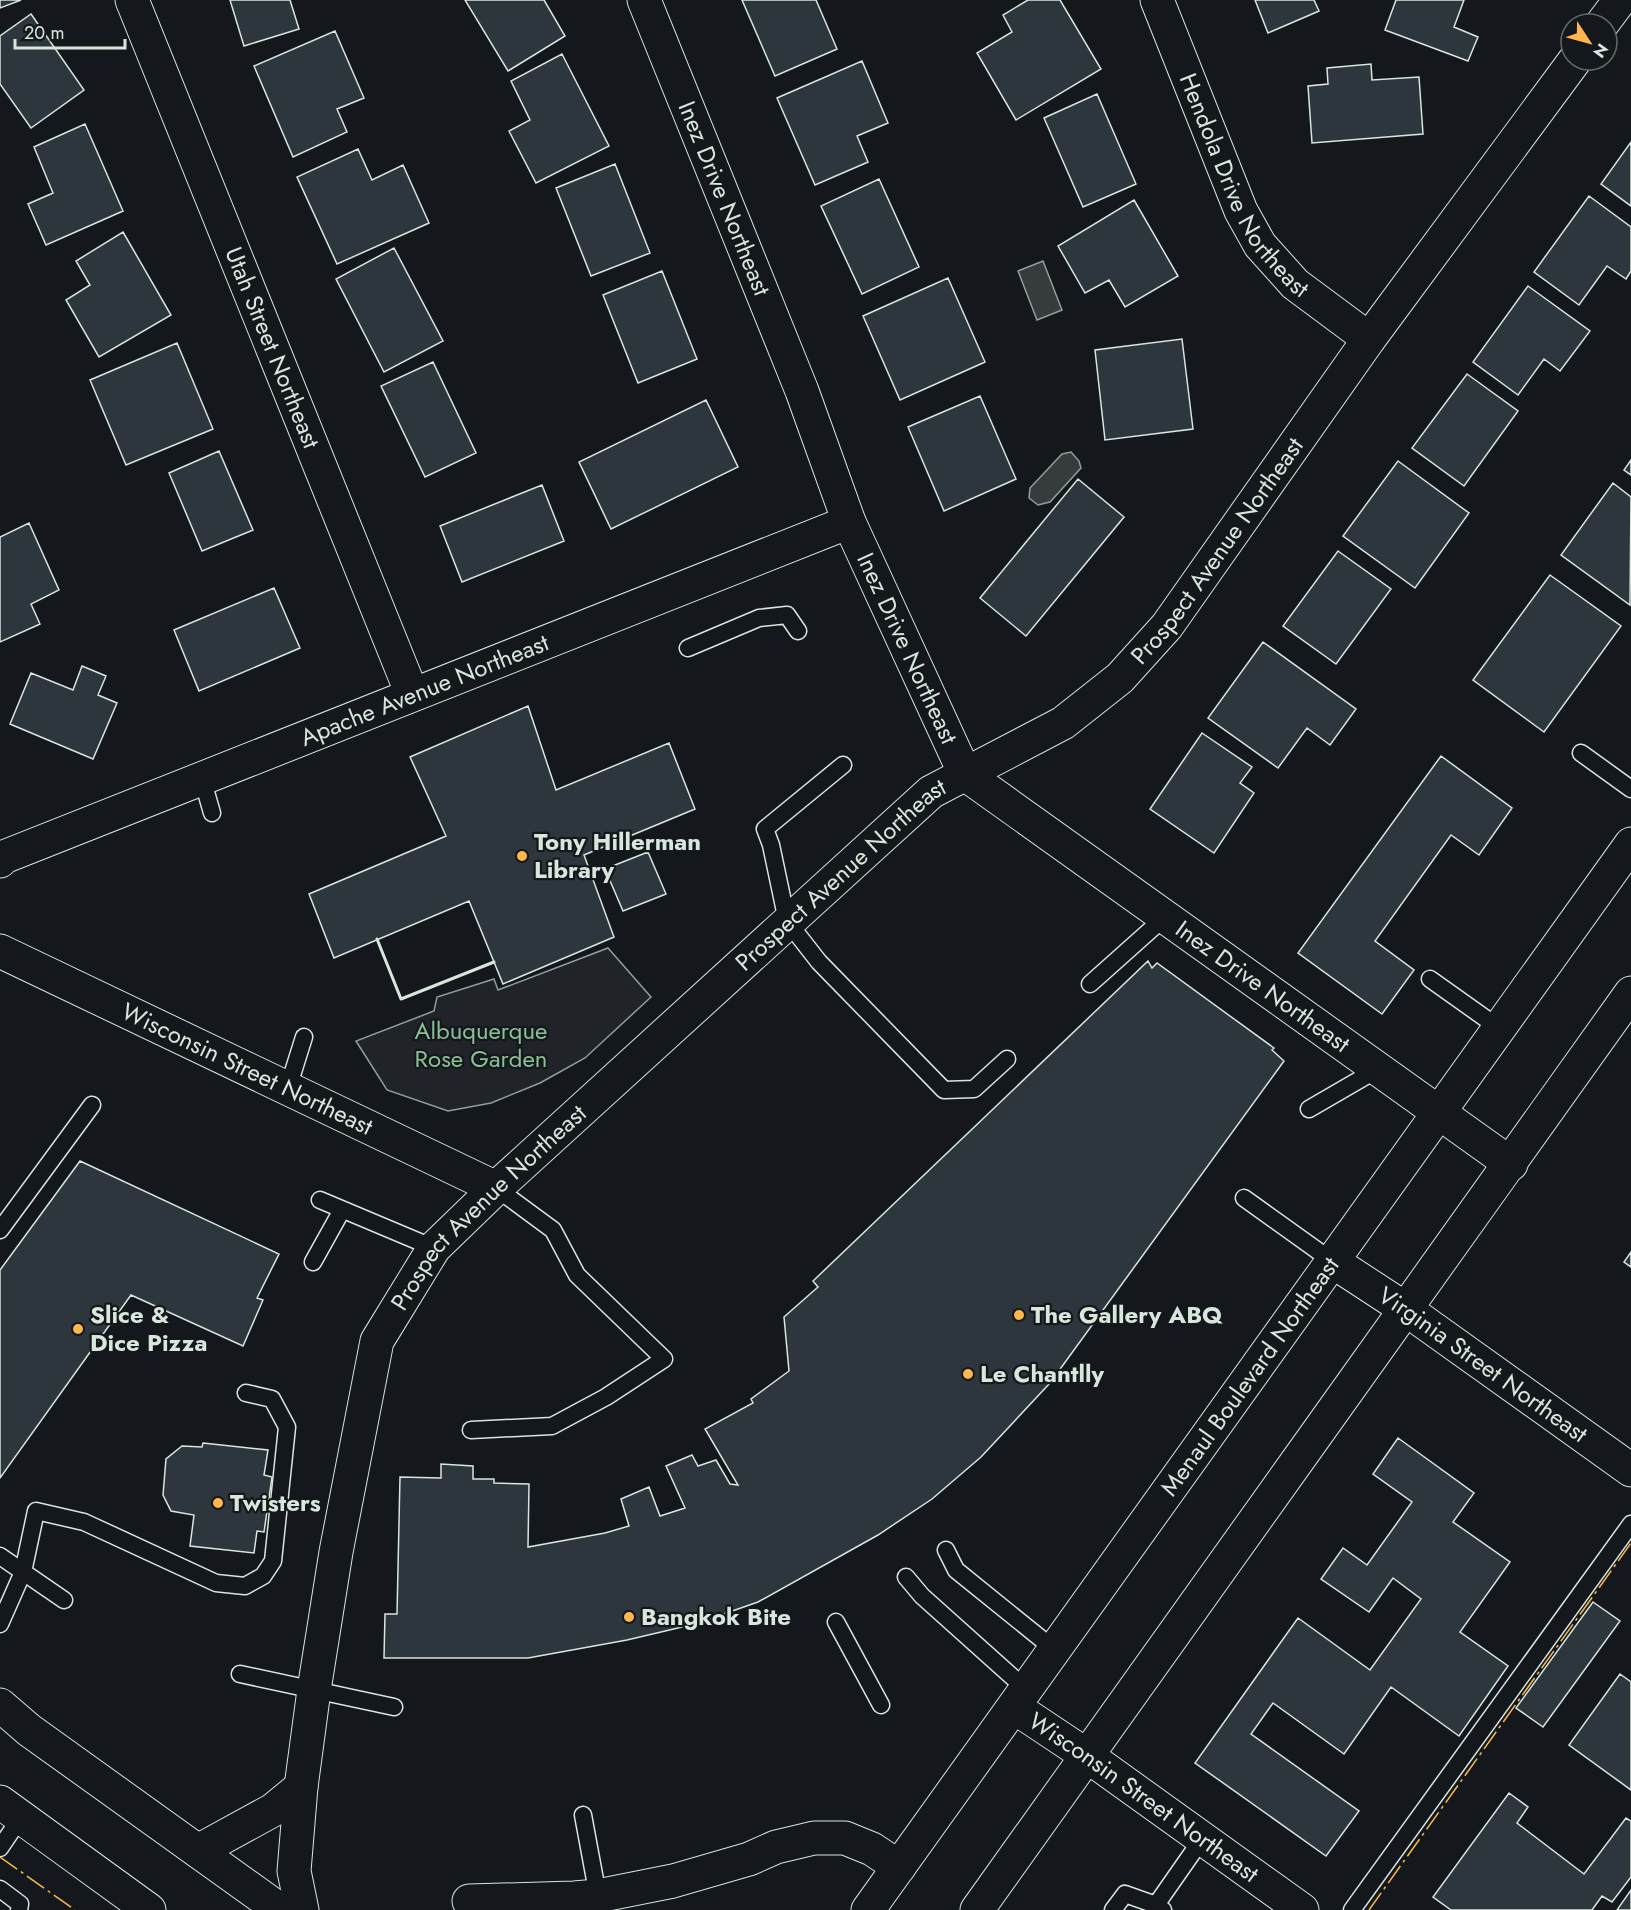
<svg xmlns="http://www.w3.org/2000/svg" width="1631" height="1910" font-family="Jost,sans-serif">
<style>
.green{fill:#202428;stroke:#939e99;stroke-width:1.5}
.water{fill:#363b3e;stroke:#939e99;stroke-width:1.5}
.building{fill:#2c363c;stroke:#d8e6dc;stroke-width:1.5}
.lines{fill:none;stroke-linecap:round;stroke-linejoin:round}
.lane-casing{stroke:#d8e6dc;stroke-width:19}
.street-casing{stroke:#d8e6dc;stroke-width:35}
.secondary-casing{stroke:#d8e6dc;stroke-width:35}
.lane{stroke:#14181c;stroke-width:16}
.street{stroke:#14181c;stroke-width:33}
.secondary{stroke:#14181c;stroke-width:33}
.wall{stroke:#d8e6dc;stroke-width:3}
.power{stroke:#ffb74d;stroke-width:1.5;stroke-dasharray:21 4.5 3 4.5;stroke-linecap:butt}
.poi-dot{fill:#ffb74d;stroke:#14181c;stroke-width:2}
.labels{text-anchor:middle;stroke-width:4.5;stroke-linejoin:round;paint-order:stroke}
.street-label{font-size:24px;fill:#d8e6dc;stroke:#14181c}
.poi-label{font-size:24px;font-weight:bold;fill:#d8e6dc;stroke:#14181c;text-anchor:start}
.park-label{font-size:24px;fill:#8ac095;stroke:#14181c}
</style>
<rect width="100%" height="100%" fill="#14181c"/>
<path class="green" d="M608 948 651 997 585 1058 540 1083 491 1103 448 1111 387 1090 356 1041 434 1011 437 997 494 979 498 990Z"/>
<path class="water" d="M1043 261 1062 310 1037 320 1018 271Z
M1071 452 1079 461 1081 468 1050 502 1038 505 1029 498 1030 488 1062 454Z"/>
<path class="building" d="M0 0H21L0 8Z
M230 0H290L299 29 244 46Z
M465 0H544L565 36 508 71Z
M742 0H816L837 49 775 76Z
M1028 0H1060L1101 69 1016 120 977 53 1012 32 1003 15Z
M1255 0H1314L1319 11 1268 33Z
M1396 0H1464L1454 27 1478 37 1468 61 1385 30Z
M31 14 84 90 31 128 0 84V36Z
M335 31 364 98 337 109 347 132 293 157 254 66Z
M562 54 609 146 536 183 509 131 530 120 511 81Z
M862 61 888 123 857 136 868 162 815 185 777 98Z
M1371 64 1372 80 1419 77 1423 134 1312 143 1308 86 1328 84 1327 68Z
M1097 94 1136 184 1083 207 1044 118Z
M85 124 123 211 46 245 28 204 53 193 34 147Z
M1631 142V206L1601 184Z
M358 149 372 180 403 165 429 223 337 264 297 177Z
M615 164 650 253 591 276 556 188Z
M879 179 919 267 862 294 821 206Z
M1589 196 1631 227V271L1626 279 1607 266 1579 305 1534 272Z
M1134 200 1178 276 1125 307 1109 280 1085 293 1058 246Z
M123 232 171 315 99 357 66 300 90 285 76 261Z
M394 248 443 341 384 372 336 279Z
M662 271 697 359 638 383 603 295Z
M948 278 985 362 900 400 863 316Z
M1528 286 1590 331 1560 371 1544 359 1518 395 1473 362Z
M1182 339 1193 429 1105 440 1095 350Z
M177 343 213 429 126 465 90 380Z
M433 362 476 453 425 477 381 386Z
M1467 374 1518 411 1464 486 1412 448Z
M980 396 1016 479 944 511 908 427Z
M706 400 738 467 611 529 579 462Z
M219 451 253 530 202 551 169 473Z
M1631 460V475L1624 470Z
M1398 461 1469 513 1415 588 1343 536Z
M1078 479 1124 517 1026 636 980 598Z
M1613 483 1631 497 1630 605 1561 555Z
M542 485 564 541 462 582 440 526Z
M29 523 59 590 31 604 40 624 0 642V537Z
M1338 551 1391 589 1336 664 1283 626Z
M1550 575 1621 626 1544 732 1473 680Z
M274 588 300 648 199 691 174 630Z
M1263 642 1356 709 1330 745 1307 728 1278 768 1208 718Z
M82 666 106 676 98 695 117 703 93 759 10 724 31 673 73 690Z
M528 706 556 790 669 743 695 809 584 855 614 937 503 984 469 901 334 958 309 894 446 836 410 757Z
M1202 733 1252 767 1240 783 1254 793 1214 853 1150 809Z
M1441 756 1512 808 1479 855 1451 835 1375 941 1414 970 1382 1014 1298 953Z
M648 852 666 894 623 911 605 869Z
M1148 961 1152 968 1157 963 1274 1048 1272 1050 1284 1061 1050 1383 981 1457 932 1499 878 1535 758 1602 695 1624 627 1640 528 1658H384L385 1614H397L400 1477 441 1478V1464L473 1466V1479H494V1483L529 1484 528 1547 605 1533 629 1526 621 1499 649 1487 660 1516 685 1508 666 1466 692 1455 698 1466 716 1460 730 1484 738 1485 705 1429 753 1403 751 1399 789 1371 784 1317 818 1287 813 1281Z
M80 1161 279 1254 257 1298 263 1300 243 1346 131 1295 0 1478V1270Z
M1631 1252V1267L1624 1262Z
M1398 1438 1474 1493 1453 1522 1510 1562 1460 1632 1508 1666 1459 1736 1391 1687 1344 1754 1273 1703 1251 1734 1359 1811 1326 1856 1195 1763 1298 1618 1370 1670 1421 1599 1393 1578 1369 1612 1321 1579 1343 1548 1367 1565 1412 1502 1373 1474Z
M203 1443 268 1450 264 1475 272 1477 264 1532 257 1531 254 1553 190 1546 194 1515 171 1511 163 1495 166 1459 182 1446 202 1447Z
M1593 1602 1620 1621 1543 1727 1516 1708Z
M1620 1674 1631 1682V1790L1569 1745Z
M1509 1793 1528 1807 1517 1823 1584 1874 1626 1818 1631 1821V1877L1612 1902 1602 1896 1592 1910H1451L1433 1897Z
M1631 1890V1910H1617Z"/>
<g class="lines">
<g class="lane-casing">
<path id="lane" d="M688 648 759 618 787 615 798 631
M1581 753 1631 789
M843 765 765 829 771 845 787 921 819 962 944 1090 974 1089 1007 1059
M202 778 212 813
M1430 979 1499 1028
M1090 984 1165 917
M288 1088 304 1037
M1309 1109 1378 1069
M1244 1198 1332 1261
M320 1200 434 1248
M0 1230 92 1105
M313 1262 342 1210
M471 1430 552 1426 606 1397 664 1359 577 1275 553 1230 496 1188
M946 1550 956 1570 1055 1650
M0 1556 64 1600
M906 1577 922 1596 1027 1690
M836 1622 881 1705
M0 1624 23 1572 36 1511 84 1522 216 1583 245 1586 263 1576 273 1561 287 1427 272 1399 246 1393
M240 1674 394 1707
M583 1815 598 1896
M0 1848 21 1817
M0 1889 20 1904 19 1910
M1113 1910 1125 1894 1156 1905
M1163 1910 1156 1905 1202 1839
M1352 1910 1631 1524"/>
</g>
<g class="street-casing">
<g id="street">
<path id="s1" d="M132 0 412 694"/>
<path id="s2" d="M644 0 802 391 849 522 965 774 1511 1164"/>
<path id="s3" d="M1157 0 1241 211 1260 245 1295 284 1369 339"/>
<path d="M1602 24 1620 0"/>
<path id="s4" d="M0 861 4 857 849 522"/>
<path id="s5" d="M0 951 496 1188"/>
<path id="s6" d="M1332 1261 1407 1310 1631 1470"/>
<path id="s7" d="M1014 1707 1086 1755 1302 1910"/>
<path d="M198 1851 273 1810 301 1787"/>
<path d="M469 1901 574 1898 598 1896 673 1881 749 1859 776 1847 814 1838H845L872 1849 899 1867"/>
<path id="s8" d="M302 1910 294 1871 301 1787 314 1690 336 1552 377 1341 434 1248 496 1188 931 792 1063 723 1120 678 1167 626 1369 339 1575 60"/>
</g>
</g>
<g class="secondary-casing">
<g id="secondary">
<path d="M0 1705 29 1730 280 1910"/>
<path d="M0 1802 149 1910"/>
<path id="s9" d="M868 1910 1631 844"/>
<path d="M977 1910C1193 1603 1415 1300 1631 993"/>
</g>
</g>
<use href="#lane" class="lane"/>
<use href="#street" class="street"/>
<use href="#secondary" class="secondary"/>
<path class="wall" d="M377 939 401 999 494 962"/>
<path class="power" d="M0 1857 75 1910
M1369 1910 1631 1543"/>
</g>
<g class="poi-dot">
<circle cx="522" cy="856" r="6"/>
<circle cx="1019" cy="1315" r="6"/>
<circle cx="78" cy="1329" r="6"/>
<circle cx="968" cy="1374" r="6"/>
<circle cx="218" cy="1503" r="6"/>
<circle cx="629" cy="1617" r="6"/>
</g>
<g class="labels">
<g class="street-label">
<text dy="8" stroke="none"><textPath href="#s3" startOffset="206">Hendola Drive Northeast</textPath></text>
<text dy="8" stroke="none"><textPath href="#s2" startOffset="214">Inez Drive Northeast</textPath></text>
<text dy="8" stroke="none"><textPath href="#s1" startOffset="375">Utah Street Northeast</textPath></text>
<text dy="8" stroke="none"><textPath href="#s8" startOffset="1742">Prospect Avenue Northeast</textPath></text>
<text dy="8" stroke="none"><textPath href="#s2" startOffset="700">Inez Drive Northeast</textPath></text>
<text dy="8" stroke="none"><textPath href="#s4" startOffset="458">Apache Avenue Northeast</textPath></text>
<text dy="8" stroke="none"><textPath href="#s8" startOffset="1238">Prospect Avenue Northeast</textPath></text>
<text dy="8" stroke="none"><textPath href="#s2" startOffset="1204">Inez Drive Northeast</textPath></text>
<text dy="8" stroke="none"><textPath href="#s5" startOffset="274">Wisconsin Street Northeast</textPath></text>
<text dy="8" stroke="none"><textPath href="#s8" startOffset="752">Prospect Avenue Northeast</textPath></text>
<text dy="8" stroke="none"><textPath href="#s6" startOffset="183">Virginia Street Northeast</textPath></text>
<text dy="8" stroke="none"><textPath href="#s9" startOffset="656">Menaul Boulevard Northeast</textPath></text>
<text dy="8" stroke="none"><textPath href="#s7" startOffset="158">Wisconsin Street Northeast</textPath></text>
</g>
<g class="poi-label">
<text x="534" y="850">Tony Hillerman<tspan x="534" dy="28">Library</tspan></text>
<text x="90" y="1323">Slice &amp;<tspan x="90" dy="28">Dice Pizza</tspan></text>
<text x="1031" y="1323">The Gallery ABQ</text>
<text x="980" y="1382">Le Chantlly</text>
<text x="230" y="1511">Twisters</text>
<text x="641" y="1625">Bangkok Bite</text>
</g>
<g class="park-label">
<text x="481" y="1039">Albuquerque<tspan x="481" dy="28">Rose Garden</tspan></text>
</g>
</g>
<g transform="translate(1589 42) rotate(126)"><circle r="28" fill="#14181c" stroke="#626a69" stroke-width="1.5"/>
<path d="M0-4.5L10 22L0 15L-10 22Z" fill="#ffb74d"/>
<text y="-9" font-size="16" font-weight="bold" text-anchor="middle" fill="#d8e6dc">N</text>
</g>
<path d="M15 39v9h110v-9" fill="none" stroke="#d8e6dc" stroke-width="3"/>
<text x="24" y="39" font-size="18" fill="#d8e6dc" stroke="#14181c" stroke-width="4.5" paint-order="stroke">20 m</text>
</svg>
